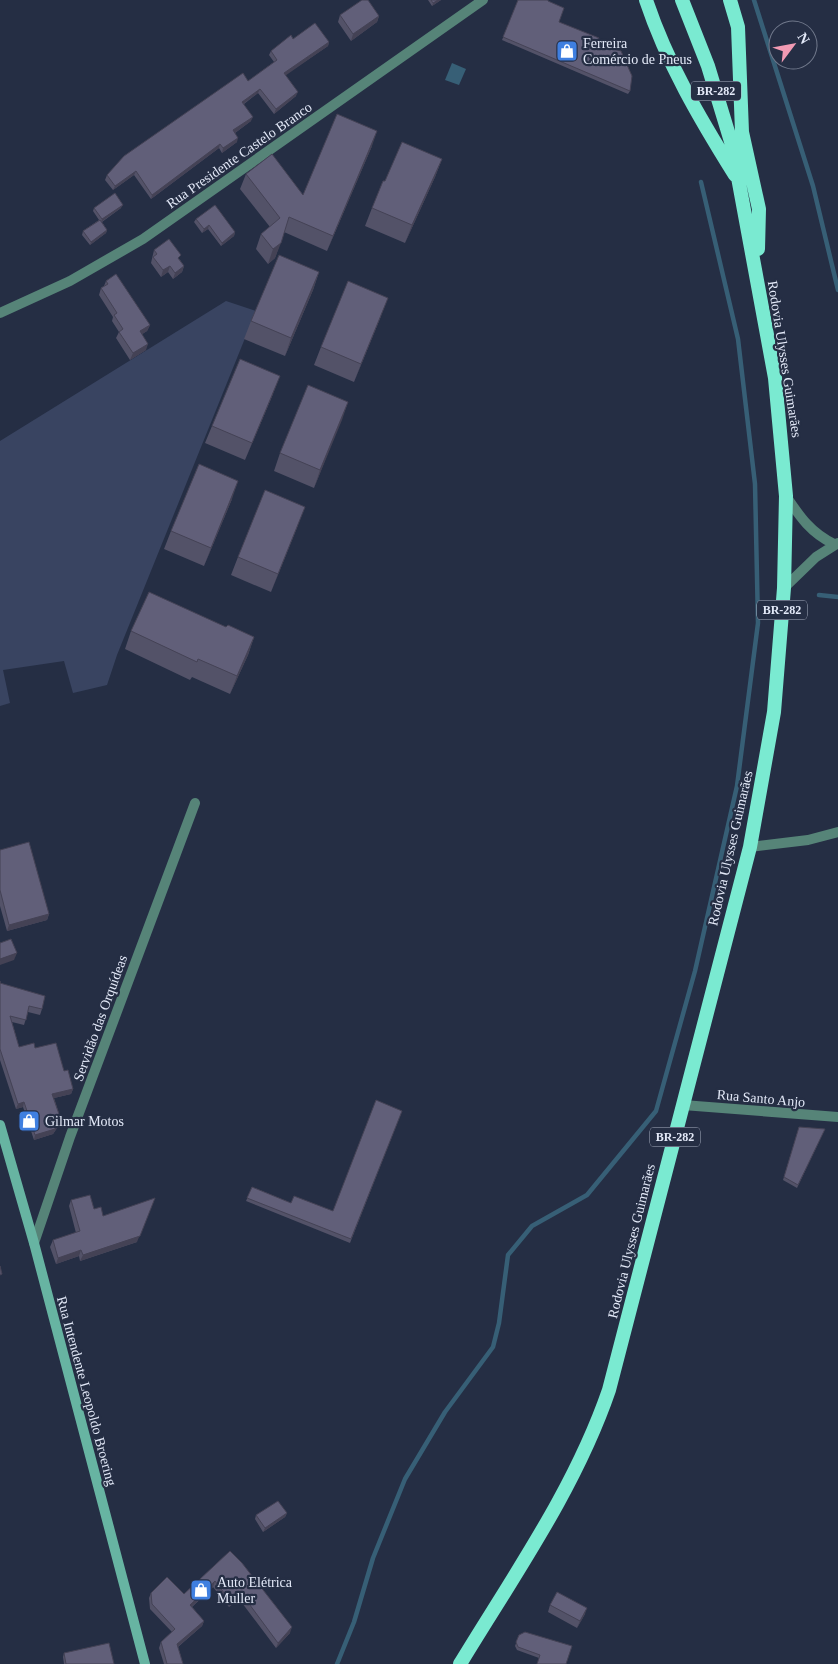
<svg xmlns="http://www.w3.org/2000/svg" width="838" height="1664" font-family="'Times New Roman',serif">
<style>
.green{fill:#394461}
.water{fill:#375f76}
.lines{fill:none;stroke-linecap:round;stroke-linejoin:round}
.stream{stroke:#375f76;stroke-width:4.5}
.minor{stroke:#568478;stroke-width:10}
.tertiary{stroke:#568478;stroke-width:10}
.secondary{stroke:#67b4a2;stroke-width:10}
.trunk{stroke:#7aead1;stroke-width:14}
.wall{fill:#535268}
.shaded-wall{fill:#444255}
.building{fill:#615f79;stroke:#444255}
.labels{text-anchor:middle;stroke-width:4.5;stroke-linejoin:round;paint-order:stroke}
.shield{fill:#252e44;stroke:#aab1c2;stroke-width:1}
.shield-label{font-size:12px;font-weight:bold;fill:#e3e9f8}
.poi-label{font-size:14px;fill:#e3e9f8;stroke:#252e44;text-anchor:start}
.street-label{font-size:14px;fill:#e3e9f8;stroke:#252e44}
</style>
<rect width="100%" height="100%" fill="#252e44"/>
<path class="green" d="M226 301 256 311 117 655 107 685 73 693 64 661 3 670 10 703 0 706V441Z"/>
<path class="water" d="M452 63 466 69 459 85 445 80Z"/>
<g class="lines">
<path class="stream" d="M754 0 813 186 838 290
M819 595 838 597
M337 1664 354 1622 373 1558 405 1479 445 1412 493 1347 499 1323 508 1255 532 1226 587 1195 656 1111 695 971 737 786 758 623 755 484 738 339 701 182"/>
<path class="minor" d="M786 496C800 517 811 533 834 544
M784 588 816 557 838 543
M750 847 808 840 838 832
M683 1105 838 1117
M34 1243 70 1137 195 803"/>
<path class="tertiary" d="M0 313 70 281 143 239 483 0"/>
<path class="secondary" d="M0 1125 34 1243 145 1664"/>
<path class="trunk" d="M646 0C667 63 700 119 735 175
M730 0 738 27 742 132 759 209 758 249
M460 1664C514 1575 575 1489 609 1390L750 847 774 712 784 588 786 496 775 378 732 145 708 66 682 0"/>
</g>
<path class="wall" d="M428 0H441L432 6Z
M518 0 548 1 559 22 597 44 630 91 628 94 502 40Z
M340 15 379 16 377 22 351 41 338 22Z
M293 39 329 42 328 46 285 75 296 96 274 114 258 93 244 104 251 121 235 133 237 142 222 153 219 148 151 199 134 175 113 190 105 180 107 175 248 81 274 62 269 55 271 51Z
M372 146 327 251 284 232 275 258 268 264 256 249 261 234 270 227 240 189 246 174 303 195Z
M442 159 435 177 405 243 365 226 372 208Z
M94 208H121L102 222 107 230 106 233 90 245 82 235 83 231 99 220 93 211Z
M196 219 235 232 234 236 221 246 208 229 202 233 194 222Z
M154 250 180 260 184 266 182 272 173 279 168 272 161 277 151 263Z
M319 272 313 290 285 356 244 339 251 321Z
M106 281 150 325 147 331 142 334 146 350 130 360 116 338 119 332 112 321 113 317 99 295 101 288 104 286Z
M381 316 354 382 314 365 321 347Z
M273 394 245 460 205 443 212 426Z
M348 402 314 488 274 471 280 453Z
M232 499 204 566 164 549 171 531Z
M298 525 271 592 231 575 238 557Z
M226 627 254 637 248 655 230 694 192 677 190 680 125 649 131 631Z
M0 850 49 914 47 920 7 931 0 906Z
M0 981V983L42 1009 40 1015 28 1012 24 1025 12 1022 19 1047 35 1048 64 1071 73 1089 71 1094 54 1098 61 1120 59 1125 53 1134 34 1140 23 1107 16 1109 0 1060Z
M402 1111 350 1243 246 1201 252 1187 291 1203 333 1211Z
M799 1127 825 1129 797 1188 783 1180Z
M71 1200 94 1209 137 1242 80 1261 79 1256 56 1264 50 1247 53 1240 76 1233 69 1206Z
M287 1513 285 1517 263 1532 255 1519 256 1515Z
M230 1551 290 1633 276 1648 239 1599 229 1607 213 1587 192 1607 204 1621 202 1626 178 1647 183 1664H164L159 1648 161 1642 172 1632 150 1609 149 1598 151 1593 184 1594Z
M550 1605 585 1614 577 1628 548 1612Z
M519 1635 566 1664 539 1658 517 1650 515 1646Z
M64 1653 114 1664H64L63 1657Z"/>
<path class="shaded-wall" d="M438 0H441L432 6 433 3Z
M379 16 377 22 351 41 353 34Z
M329 42 328 46 282 78 284 73Z
M260 89 258 93 240 106 242 102Z
M298 92 296 96 274 114 276 109Z
M253 117 251 121 232 135 233 130Z
M377 131 372 146 327 251 333 236Z
M238 138 237 142 222 153 223 148Z
M220 144 219 148 151 199 152 195Z
M442 159 435 177 405 243 412 225Z
M136 171 134 175 113 190 115 186Z
M123 205 121 208 101 222 102 219Z
M209 225 208 229 202 233 204 229Z
M107 230 106 233 90 245 91 242Z
M235 232 234 236 221 246 222 243Z
M281 243 275 258 268 264 273 249Z
M170 266 168 272 161 277 163 270Z
M184 266 182 272 173 279 175 273Z
M319 272 313 290 285 356 291 338Z
M388 298 381 316 354 382 361 364Z
M150 325 147 331 138 337 140 331Z
M148 344 146 350 130 360 133 353Z
M280 376 273 394 245 460 252 443Z
M348 402 342 420 314 488 320 470Z
M238 481 232 499 204 566 211 548Z
M305 507 298 525 271 592 278 574Z
M254 637 248 655 230 694 237 676Z
M49 914 47 920 7 931 9 925Z
M17 953 14 960 0 965V959Z
M73 1089 71 1094 50 1099 52 1094Z
M24 1102 23 1107 16 1109 18 1104Z
M61 1120 59 1125 53 1134 34 1140 35 1135Z
M155 1198 137 1242 80 1261 83 1255Z
M81 1250 79 1256 56 1264 58 1258Z
M287 1513 285 1517 263 1532 265 1528Z
M215 1581 213 1587 188 1610 190 1605Z
M241 1593 239 1599 229 1607 231 1602Z
M587 1608 585 1614 577 1628 580 1621Z
M204 1621 202 1626 175 1649 177 1644Z
M292 1627 290 1633 276 1648 278 1643Z"/>
<path class="building" d="M362 0H368L379 16 353 34 340 15Z
M431 0H438L433 3Z
M518 0H548V1L564 8 559 22 599 38 596 44 621 51 632 76 630 91 503 37Z
M315 23 329 42 284 73 298 92 276 109 260 89 242 102 253 117 233 130 238 138 223 148 220 144 152 195 136 171 115 186 107 175 124 156 243 73 248 81 277 60 271 51 291 35 293 39Z
M337 114 377 131 333 236 289 217 281 243 273 249 261 234 280 218 246 174 272 154 303 195Z
M402 142 442 159 412 225 372 208 383 181H385Z
M115 193 123 205 102 219 94 208Z
M215 205 235 232 222 243 209 225 204 229 196 219Z
M100 220 107 230 91 242 83 231Z
M169 239 181 255 178 258 184 266 175 273 170 266 163 270 153 257 157 254 154 250Z
M279 255 319 272 291 338 251 321Z
M116 274 150 325 140 331 148 344 133 353 119 332 123 329 114 315 117 313 101 288 108 284 106 281Z
M348 281 388 298 361 364 321 347Z
M240 359 280 376 252 443 212 426Z
M308 385 348 402 320 470 280 453Z
M199 464 238 481 211 548 171 531Z
M265 490 305 507 278 574 238 557Z
M149 592 226 627 228 625 254 637 237 676 198 659 197 662 131 631Z
M29 842 49 914 9 925 0 890V850Z
M11 939 17 953 0 959V943Z
M0 981V983L45 996 42 1009 29 1006 26 1020 10 1016 19 1047 34 1043 35 1048 56 1043 64 1071 68 1070 73 1089 52 1094 61 1120 55 1129 35 1135 24 1102 18 1104 0 1049Z
M376 1100 402 1111 351 1239 247 1198 252 1187 291 1203 294 1196 333 1211Z
M799 1127 825 1129 798 1185 784 1177Z
M90 1195 94 1209 101 1207 103 1216 155 1198 140 1236 83 1255 81 1250 58 1258 53 1240 80 1231 71 1200Z
M0 1266 2 1274 0 1275Z
M278 1501 287 1513 265 1528 256 1515Z
M230 1551 242 1563 292 1627 278 1643 241 1593 231 1602 215 1581 190 1605 204 1621 177 1644 183 1664H167L161 1642 175 1629 152 1604 151 1593 167 1577 184 1594Z
M557 1592 587 1608 580 1621 550 1605Z
M525 1632 572 1646 566 1664H537L540 1655 518 1647 516 1642 519 1635Z
M109 1643 114 1664H66L64 1653Z"/>
<defs>
<g id="shop-square" transform="scale(1.125)"><rect x="-9" y="-9" width="18" height="18" rx="4" fill="#3f7fe0" stroke="#252e44"/><path d="M-5-2.5h2.3a2.7 3.5 0 0 1 5.4 0H5L5.5 6h-11ZM-1.5-2.5h3a1.5 2.3 0 0 0-3 0Z" fill="#fff"/></g>
</defs>
<g fill-rule="evenodd">
<use href="#shop-square" x="567" y="51"/>
<use href="#shop-square" x="29" y="1121"/>
<use href="#shop-square" x="201" y="1590"/>
</g>
<g class="labels">
<g class="shield">
<rect x="691" y="81.5" width="50" height="19" rx="4"/>
<rect x="757" y="600.5" width="50" height="19" rx="4"/>
<rect x="650" y="1127.5" width="50" height="19" rx="4"/>
</g>
<g class="shield-label">
<text x="716" y="95">BR-282</text>
<text x="782" y="614">BR-282</text>
<text x="675" y="1141">BR-282</text>
</g>
<g class="poi-label">
<text x="583" y="48">Ferreira<tspan x="583" dy="16">Comércio de Pneus</tspan></text>
<text x="45" y="1126">Gilmar Motos</text>
<text x="217" y="1587">Auto Elétrica<tspan x="217" dy="16">Muller</tspan></text>
</g>
<g class="street-label">
<text transform="translate(239 155) rotate(-35)" y="5">Rua Presidente Castelo Branco</text>
<text transform="translate(785 359) rotate(81)" y="5">Rodovia Ulysses Guimarães</text>
<text transform="translate(730 848) rotate(-77)" y="5">Rodovia Ulysses Guimarães</text>
<text transform="translate(100 1018) rotate(-70)" y="5">Servidão das Orquídeas</text>
<text transform="translate(761 1098) rotate(5)" y="5">Rua Santo Anjo</text>
<text transform="translate(631 1241) rotate(-76)" y="5">Rodovia Ulysses Guimarães</text>
<text transform="translate(87 1391) rotate(75)" y="5">Rua Intendente Leopoldo Broering</text>
</g>
</g>
<g transform="translate(793 45) rotate(58)"><circle r="24" fill="#252e44" stroke="#71798c"/>
<path d="M0-4L9 19L0 12L-9 19Z" fill="#f19ab3"/>
<text y="-8" font-size="14" font-weight="bold" text-anchor="middle" fill="#e3e9f8">N</text>
</g>
</svg>
